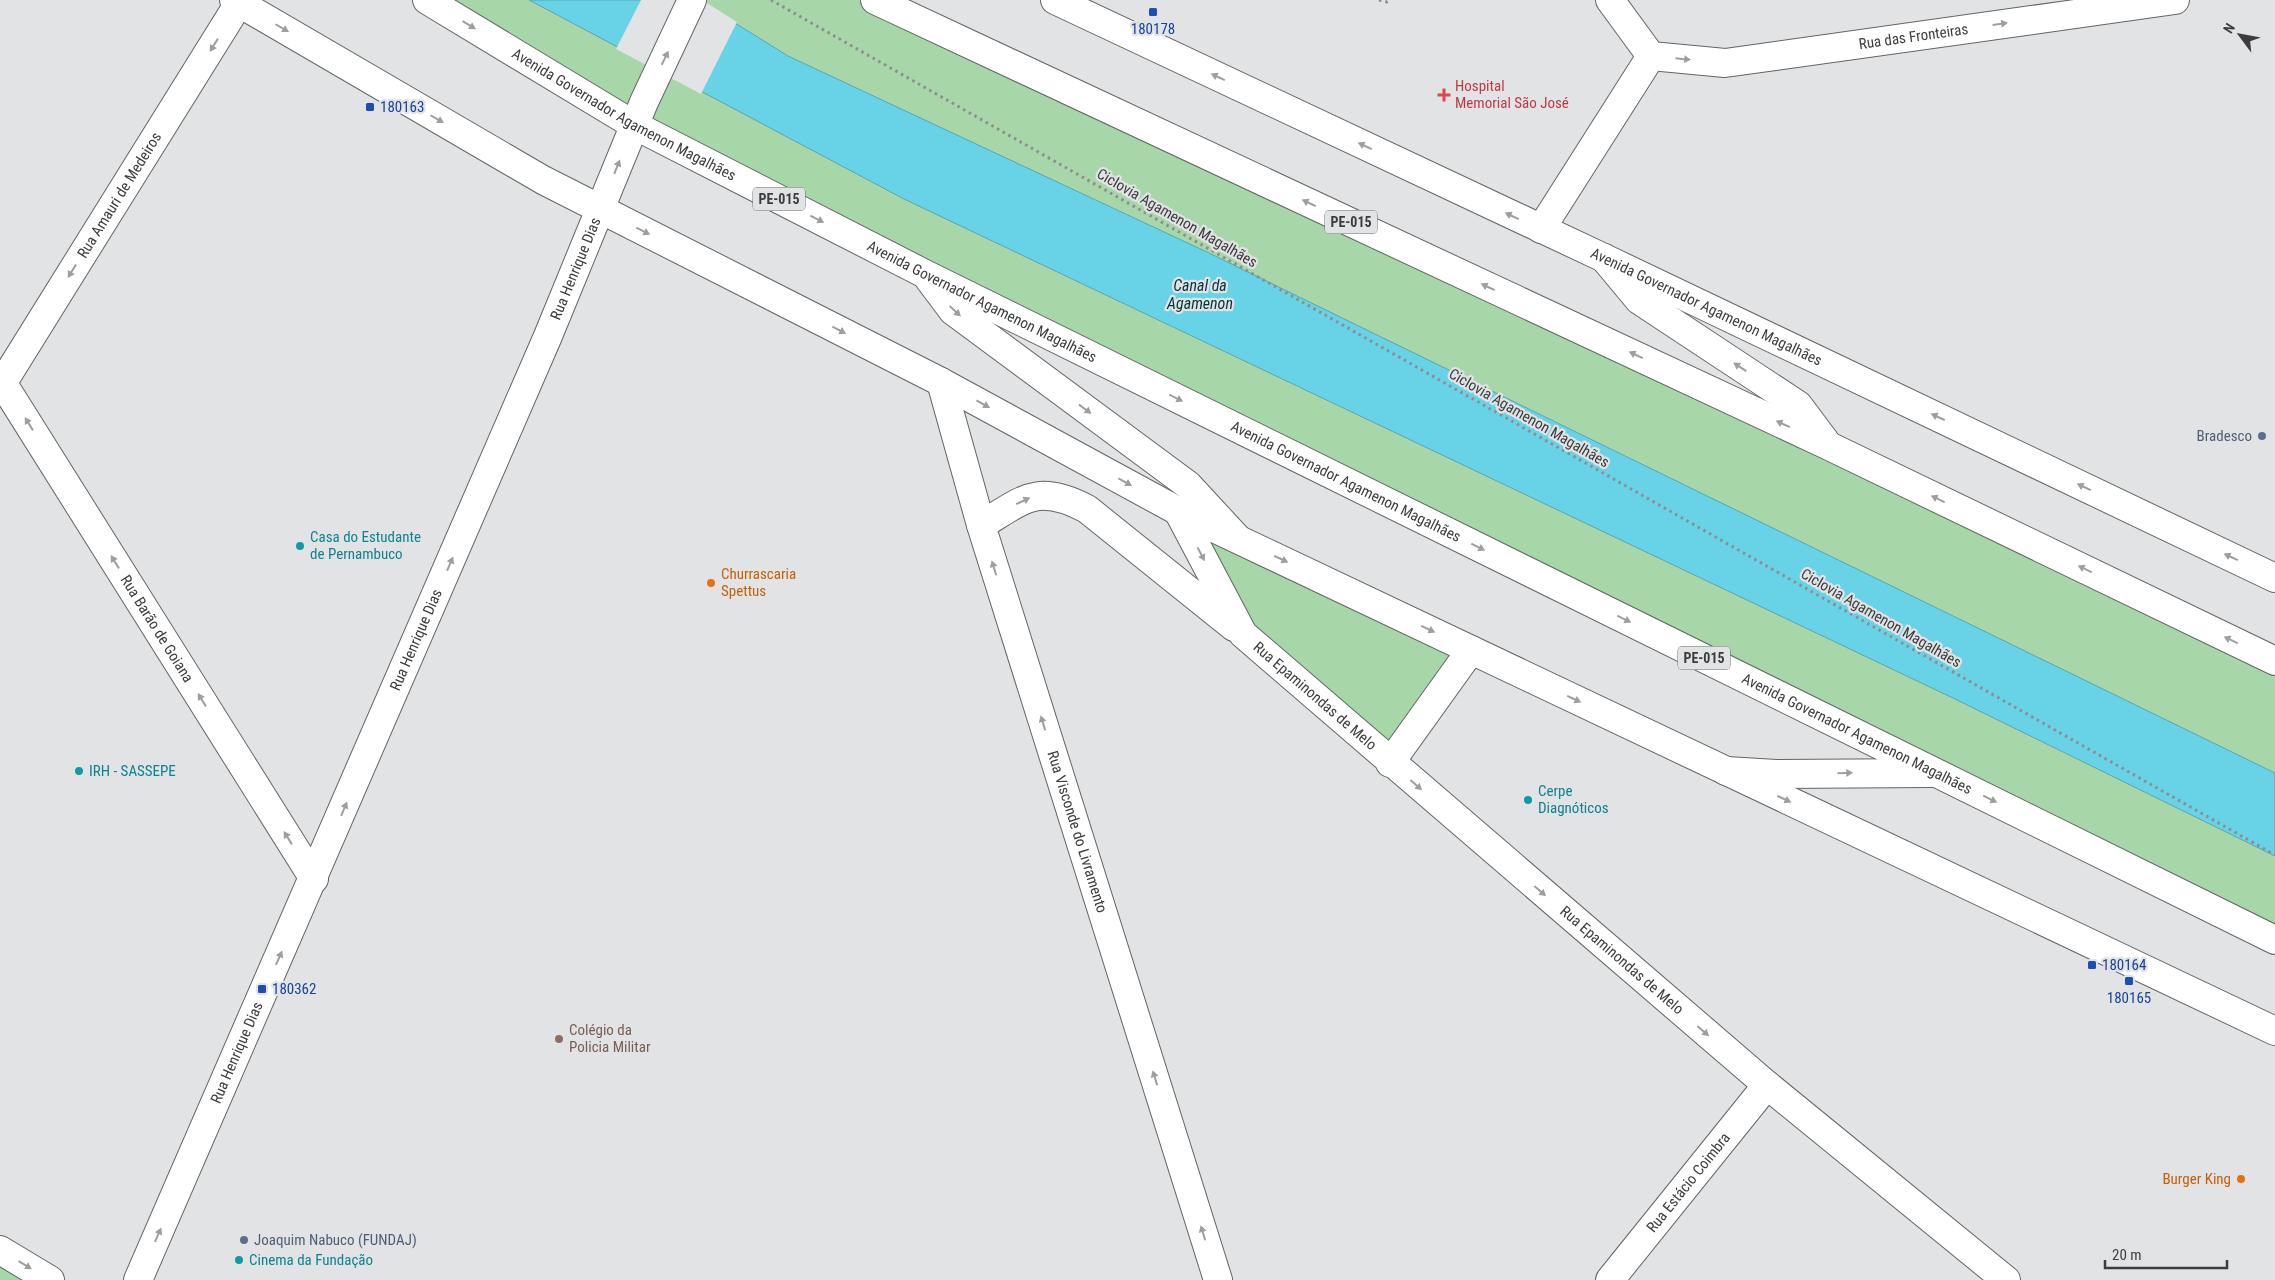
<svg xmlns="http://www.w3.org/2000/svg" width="2275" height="1280" font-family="'Roboto Condensed',sans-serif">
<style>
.green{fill:#a7d7a8}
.water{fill:#68d2e6;stroke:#5ba5b3}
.pier{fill:#e2e3e5}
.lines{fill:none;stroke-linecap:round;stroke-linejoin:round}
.minor-casing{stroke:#636465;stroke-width:30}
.tertiary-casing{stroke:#636465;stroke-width:30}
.secondary-casing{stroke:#636465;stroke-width:30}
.trunk-casing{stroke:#636465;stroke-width:30}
.path{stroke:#8d8d8f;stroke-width:3;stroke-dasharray:2.5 4;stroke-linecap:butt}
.minor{stroke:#fff;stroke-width:28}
.tertiary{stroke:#fff;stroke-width:28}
.secondary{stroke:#fff;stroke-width:28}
.trunk{stroke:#fff;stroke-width:28}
.oneway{fill:#9e9e9e}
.transit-dot{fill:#1a4fb4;stroke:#e2e3e5;stroke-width:2}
.health-dot{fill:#e0444e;stroke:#e2e3e5;stroke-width:2}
.service-dot{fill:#5c6f8a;stroke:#e2e3e5;stroke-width:2}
.culture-dot{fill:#0f9aa8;stroke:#e2e3e5;stroke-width:2}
.food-dot{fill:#e8710a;stroke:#e2e3e5;stroke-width:2}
.education-dot{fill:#8d6e63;stroke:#e2e3e5;stroke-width:2}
.labels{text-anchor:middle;stroke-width:4.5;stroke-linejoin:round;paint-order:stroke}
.shield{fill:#e2e3e5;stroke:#6e6e6f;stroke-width:1}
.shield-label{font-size:14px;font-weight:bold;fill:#3c3c3d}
.transit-label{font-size:15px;fill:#164399;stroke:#e2e3e5;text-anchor:start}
.street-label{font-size:15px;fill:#3c3c3d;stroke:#e2e3e5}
.health-label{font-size:15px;fill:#be3a42;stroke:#e2e3e5;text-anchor:start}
.service-label{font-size:15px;fill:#4e5e75;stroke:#e2e3e5;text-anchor:end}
.culture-label{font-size:15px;fill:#0d838f;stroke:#e2e3e5;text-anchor:start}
.food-label{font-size:15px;fill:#c56008;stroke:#e2e3e5;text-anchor:start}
.education-label{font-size:15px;fill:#785e54;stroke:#e2e3e5;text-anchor:start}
.water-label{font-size:16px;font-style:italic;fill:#00343c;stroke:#e2e3e5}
</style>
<rect width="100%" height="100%" fill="#e2e3e5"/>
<path class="green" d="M427 0H875L2275 661V940L1132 376Z
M1178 511 1471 650 1390 763 1243 634Z
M0 1261 32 1280H0Z"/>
<path class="water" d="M529 0H698L788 56 1209 253 2275 773V856L1955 699 904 199Z"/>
<path class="pier" d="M641 0H702L737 22 701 94 616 49Z"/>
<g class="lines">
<g class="minor-casing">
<g id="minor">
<path id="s1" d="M941 382 981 525 1218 1280"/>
<path id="s2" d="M1178 511 1243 634 1767 1085 2006 1280"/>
<path d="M981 525C1025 499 1037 483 1087 509L1234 627"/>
<path d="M1390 763 1471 650"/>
<path id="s3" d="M1610 1280 1767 1085"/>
</g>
</g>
<g class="tertiary-casing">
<g id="tertiary">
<path id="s4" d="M1610 0 1651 56 1725 63 2175 0"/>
<path d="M1541 229 1651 56"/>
<path id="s5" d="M0 379 314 879"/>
<path id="s6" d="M0 387 239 3"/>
</g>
</g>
<g class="secondary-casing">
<g id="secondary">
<path d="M234 0 543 180 941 382 1178 511 2275 1031"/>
<path id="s7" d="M1055 0 1604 258 2275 578"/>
<path d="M0 1250 50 1280"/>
<path id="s8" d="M138 1280 548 336 644 102 692 0"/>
</g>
</g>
<g class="trunk-casing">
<g id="trunk">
<path id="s9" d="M427 0 634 125 925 274 2275 940"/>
<path d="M875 0 1827 445 2275 661"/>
<path d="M1604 258 1639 300 1798 405 1825 441"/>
<path d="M929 279 953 311 1188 485 1237 538"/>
<path d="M1726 771 1776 774 1930 773"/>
</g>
</g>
<path class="path" d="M771 0 2275 855
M1379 0 1387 2 1391 0"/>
<use href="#minor" class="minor"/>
<use href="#tertiary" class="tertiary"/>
<use href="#secondary" class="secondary"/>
<use href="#trunk" class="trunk"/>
</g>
<defs><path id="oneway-solid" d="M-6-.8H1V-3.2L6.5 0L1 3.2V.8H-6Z" transform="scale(1.25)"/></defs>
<g class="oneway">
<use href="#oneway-solid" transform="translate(2000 24) rotate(-8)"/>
<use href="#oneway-solid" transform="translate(469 25) rotate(31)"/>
<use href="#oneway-solid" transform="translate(282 28) rotate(30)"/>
<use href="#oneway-solid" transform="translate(214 45) rotate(122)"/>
<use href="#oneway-solid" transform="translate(665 58) rotate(-64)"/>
<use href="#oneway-solid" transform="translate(1683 59) rotate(6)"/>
<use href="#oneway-solid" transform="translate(1218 77) rotate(-155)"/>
<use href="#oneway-solid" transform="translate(437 119) rotate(30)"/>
<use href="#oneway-solid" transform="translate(1365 146) rotate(-155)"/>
<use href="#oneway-solid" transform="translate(617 167) rotate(-68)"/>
<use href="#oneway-solid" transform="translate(1309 203) rotate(-155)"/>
<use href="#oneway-solid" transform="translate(1512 216) rotate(-155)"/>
<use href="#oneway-solid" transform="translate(817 219) rotate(27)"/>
<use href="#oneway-solid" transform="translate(643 231) rotate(27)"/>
<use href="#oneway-solid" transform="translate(72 271) rotate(122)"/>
<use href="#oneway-solid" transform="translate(1488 287) rotate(-155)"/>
<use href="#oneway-solid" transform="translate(955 311) rotate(43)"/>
<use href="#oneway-solid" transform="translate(839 330) rotate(27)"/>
<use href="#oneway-solid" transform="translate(1636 355) rotate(-155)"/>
<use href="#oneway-solid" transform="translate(1740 367) rotate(-147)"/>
<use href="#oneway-solid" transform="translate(1176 398) rotate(26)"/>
<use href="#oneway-solid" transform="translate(983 404) rotate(29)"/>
<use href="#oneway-solid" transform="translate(1085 409) rotate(36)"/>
<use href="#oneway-solid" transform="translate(1938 417) rotate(-155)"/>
<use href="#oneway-solid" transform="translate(29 424) rotate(-122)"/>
<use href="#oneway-solid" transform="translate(1783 424) rotate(-155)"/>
<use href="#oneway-solid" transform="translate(1125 482) rotate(29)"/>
<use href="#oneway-solid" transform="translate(2084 487) rotate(-155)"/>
<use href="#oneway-solid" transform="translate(1938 499) rotate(-154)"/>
<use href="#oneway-solid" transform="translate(1023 501) rotate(-25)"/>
<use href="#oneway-solid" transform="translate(1478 547) rotate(26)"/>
<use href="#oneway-solid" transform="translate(1201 554) rotate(62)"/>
<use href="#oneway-solid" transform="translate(2231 557) rotate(-155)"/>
<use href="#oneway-solid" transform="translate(1281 559) rotate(25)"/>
<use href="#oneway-solid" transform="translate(115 562) rotate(-122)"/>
<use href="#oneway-solid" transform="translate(450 564) rotate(-67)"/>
<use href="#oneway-solid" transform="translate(994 568) rotate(-107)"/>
<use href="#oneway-solid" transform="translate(2085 569) rotate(-154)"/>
<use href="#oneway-solid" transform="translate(1624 619) rotate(26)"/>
<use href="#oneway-solid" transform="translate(1428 629) rotate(25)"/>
<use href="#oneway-solid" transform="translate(2231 640) rotate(-154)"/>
<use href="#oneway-solid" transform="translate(1574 699) rotate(25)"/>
<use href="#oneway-solid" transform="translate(202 700) rotate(-122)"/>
<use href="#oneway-solid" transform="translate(1043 723) rotate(-107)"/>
<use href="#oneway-solid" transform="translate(1845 773) rotate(-1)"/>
<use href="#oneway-solid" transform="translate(1416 785) rotate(41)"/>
<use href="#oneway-solid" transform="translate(1784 799) rotate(25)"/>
<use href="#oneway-solid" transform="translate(1990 799) rotate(26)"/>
<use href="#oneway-solid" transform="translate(344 809) rotate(-67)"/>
<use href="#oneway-solid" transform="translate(288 838) rotate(-122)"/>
<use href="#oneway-solid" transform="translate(1540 891) rotate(41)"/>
<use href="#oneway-solid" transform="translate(279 958) rotate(-66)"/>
<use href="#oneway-solid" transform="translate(1703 1031) rotate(41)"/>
<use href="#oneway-solid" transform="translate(1155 1078) rotate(-107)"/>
<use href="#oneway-solid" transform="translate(1203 1233) rotate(-107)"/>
<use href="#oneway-solid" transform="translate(158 1235) rotate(-66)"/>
<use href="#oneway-solid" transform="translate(25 1265) rotate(31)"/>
</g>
<g class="transit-dot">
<rect x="1148" y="7" width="10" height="10" rx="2.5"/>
<rect x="365" y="102" width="10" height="10" rx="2.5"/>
<rect x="2087" y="960" width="10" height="10" rx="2.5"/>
<rect x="2124" y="976" width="10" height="10" rx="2.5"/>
<rect x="257" y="984" width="10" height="10" rx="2.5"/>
</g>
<path class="health-dot" d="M1441.5 87.5h5v5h5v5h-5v5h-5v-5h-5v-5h5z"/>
<g class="service-dot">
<circle cx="2262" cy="436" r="5"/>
<circle cx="244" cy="1240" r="5"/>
</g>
<g class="culture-dot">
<circle cx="300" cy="546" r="5"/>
<circle cx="79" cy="771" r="5"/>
<circle cx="1528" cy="800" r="5"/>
<circle cx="239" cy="1260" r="5"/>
</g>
<g class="food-dot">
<circle cx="711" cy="583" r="5"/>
<circle cx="2241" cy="1179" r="5"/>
</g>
<circle class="education-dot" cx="559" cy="1039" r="5"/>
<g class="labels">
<g class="shield">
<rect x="753" y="187.5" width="52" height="23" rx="4"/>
<rect x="1325" y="210.5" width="52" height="23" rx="4"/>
<rect x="1678" y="646.5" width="52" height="23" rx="4"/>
</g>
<g class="shield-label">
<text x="779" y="204">PE-015</text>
<text x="1351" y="227">PE-015</text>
<text x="1704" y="663">PE-015</text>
</g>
<g class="transit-label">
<text x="1153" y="34" text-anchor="middle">180178</text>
<text x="380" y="112">180163</text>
<text x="2102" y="970">180164</text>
<text x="272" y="994">180362</text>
<text x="2129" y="1003" text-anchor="middle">180165</text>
</g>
<g class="street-label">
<text dy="5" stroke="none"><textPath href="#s4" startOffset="334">Rua das Fronteiras</textPath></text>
<text dy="5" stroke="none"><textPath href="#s9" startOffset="228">Avenida Governador Agamenon Magalhães</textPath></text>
<text dy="5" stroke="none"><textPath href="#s6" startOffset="226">Rua Amauri de Medeiros</textPath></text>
<text transform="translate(1177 218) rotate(30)" y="5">Ciclovia Agamenon Magalhães</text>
<text dy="5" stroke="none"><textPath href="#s8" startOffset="1102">Rua Henrique Dias</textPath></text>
<text dy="5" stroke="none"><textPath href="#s9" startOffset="632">Avenida Governador Agamenon Magalhães</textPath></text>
<text dy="5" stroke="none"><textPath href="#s7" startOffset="720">Avenida Governador Agamenon Magalhães</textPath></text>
<text transform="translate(1529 418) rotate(30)" y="5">Ciclovia Agamenon Magalhães</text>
<text dy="5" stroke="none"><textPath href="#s9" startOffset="1038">Avenida Governador Agamenon Magalhães</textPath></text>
<text transform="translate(1881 618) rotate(30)" y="5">Ciclovia Agamenon Magalhães</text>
<text dy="5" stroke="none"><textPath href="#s5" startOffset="295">Rua Barão de Goiana</textPath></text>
<text dy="5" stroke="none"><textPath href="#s8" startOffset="698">Rua Henrique Dias</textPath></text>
<text dy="5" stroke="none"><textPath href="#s2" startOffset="234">Rua Epaminondas de Melo</textPath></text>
<text dy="5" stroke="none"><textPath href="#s9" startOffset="1608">Avenida Governador Agamenon Magalhães</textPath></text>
<text dy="5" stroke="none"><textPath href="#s1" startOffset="470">Rua Visconde do Livramento</textPath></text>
<text dy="5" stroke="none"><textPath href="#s2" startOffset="639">Rua Epaminondas de Melo</textPath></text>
<text dy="5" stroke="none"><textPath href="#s8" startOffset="248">Rua Henrique Dias</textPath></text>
<text dy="5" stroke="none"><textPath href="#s3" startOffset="125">Rua Estácio Coimbra</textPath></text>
</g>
<g class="health-label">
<text x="1455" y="91">Hospital<tspan x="1455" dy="17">Memorial São José</tspan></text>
</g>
<g class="service-label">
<text x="2252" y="441">Bradesco</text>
<text x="254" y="1245" text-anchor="start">Joaquim Nabuco (FUNDAJ)</text>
</g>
<g class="culture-label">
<text x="310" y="542">Casa do Estudante<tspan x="310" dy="17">de Pernambuco</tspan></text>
<text x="89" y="776">IRH - SASSEPE</text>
<text x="1538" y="796">Cerpe<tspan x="1538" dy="17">Diagnóticos</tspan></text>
<text x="249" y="1265">Cinema da Fundação</text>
</g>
<g class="food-label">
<text x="721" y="579">Churrascaria<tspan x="721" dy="17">Spettus</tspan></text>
<text x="2231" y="1184" text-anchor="end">Burger King</text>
</g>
<g class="education-label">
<text x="569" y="1035">Colégio da<tspan x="569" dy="17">Policia Militar</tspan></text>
</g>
<g class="water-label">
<text x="1200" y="291">Canal da<tspan x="1200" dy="18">Agamenon</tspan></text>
</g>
</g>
<g transform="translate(2240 35) rotate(302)" stroke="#e2e3e5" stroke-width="4" paint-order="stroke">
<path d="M0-4L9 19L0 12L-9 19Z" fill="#3c3c3d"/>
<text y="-8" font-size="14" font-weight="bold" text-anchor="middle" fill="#3c3c3d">N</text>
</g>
<path d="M2105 1260v8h122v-8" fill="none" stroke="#3c3c3d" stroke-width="2.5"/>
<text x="2112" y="1260" font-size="15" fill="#3c3c3d" stroke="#e2e3e5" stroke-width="4" paint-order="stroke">20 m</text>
</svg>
